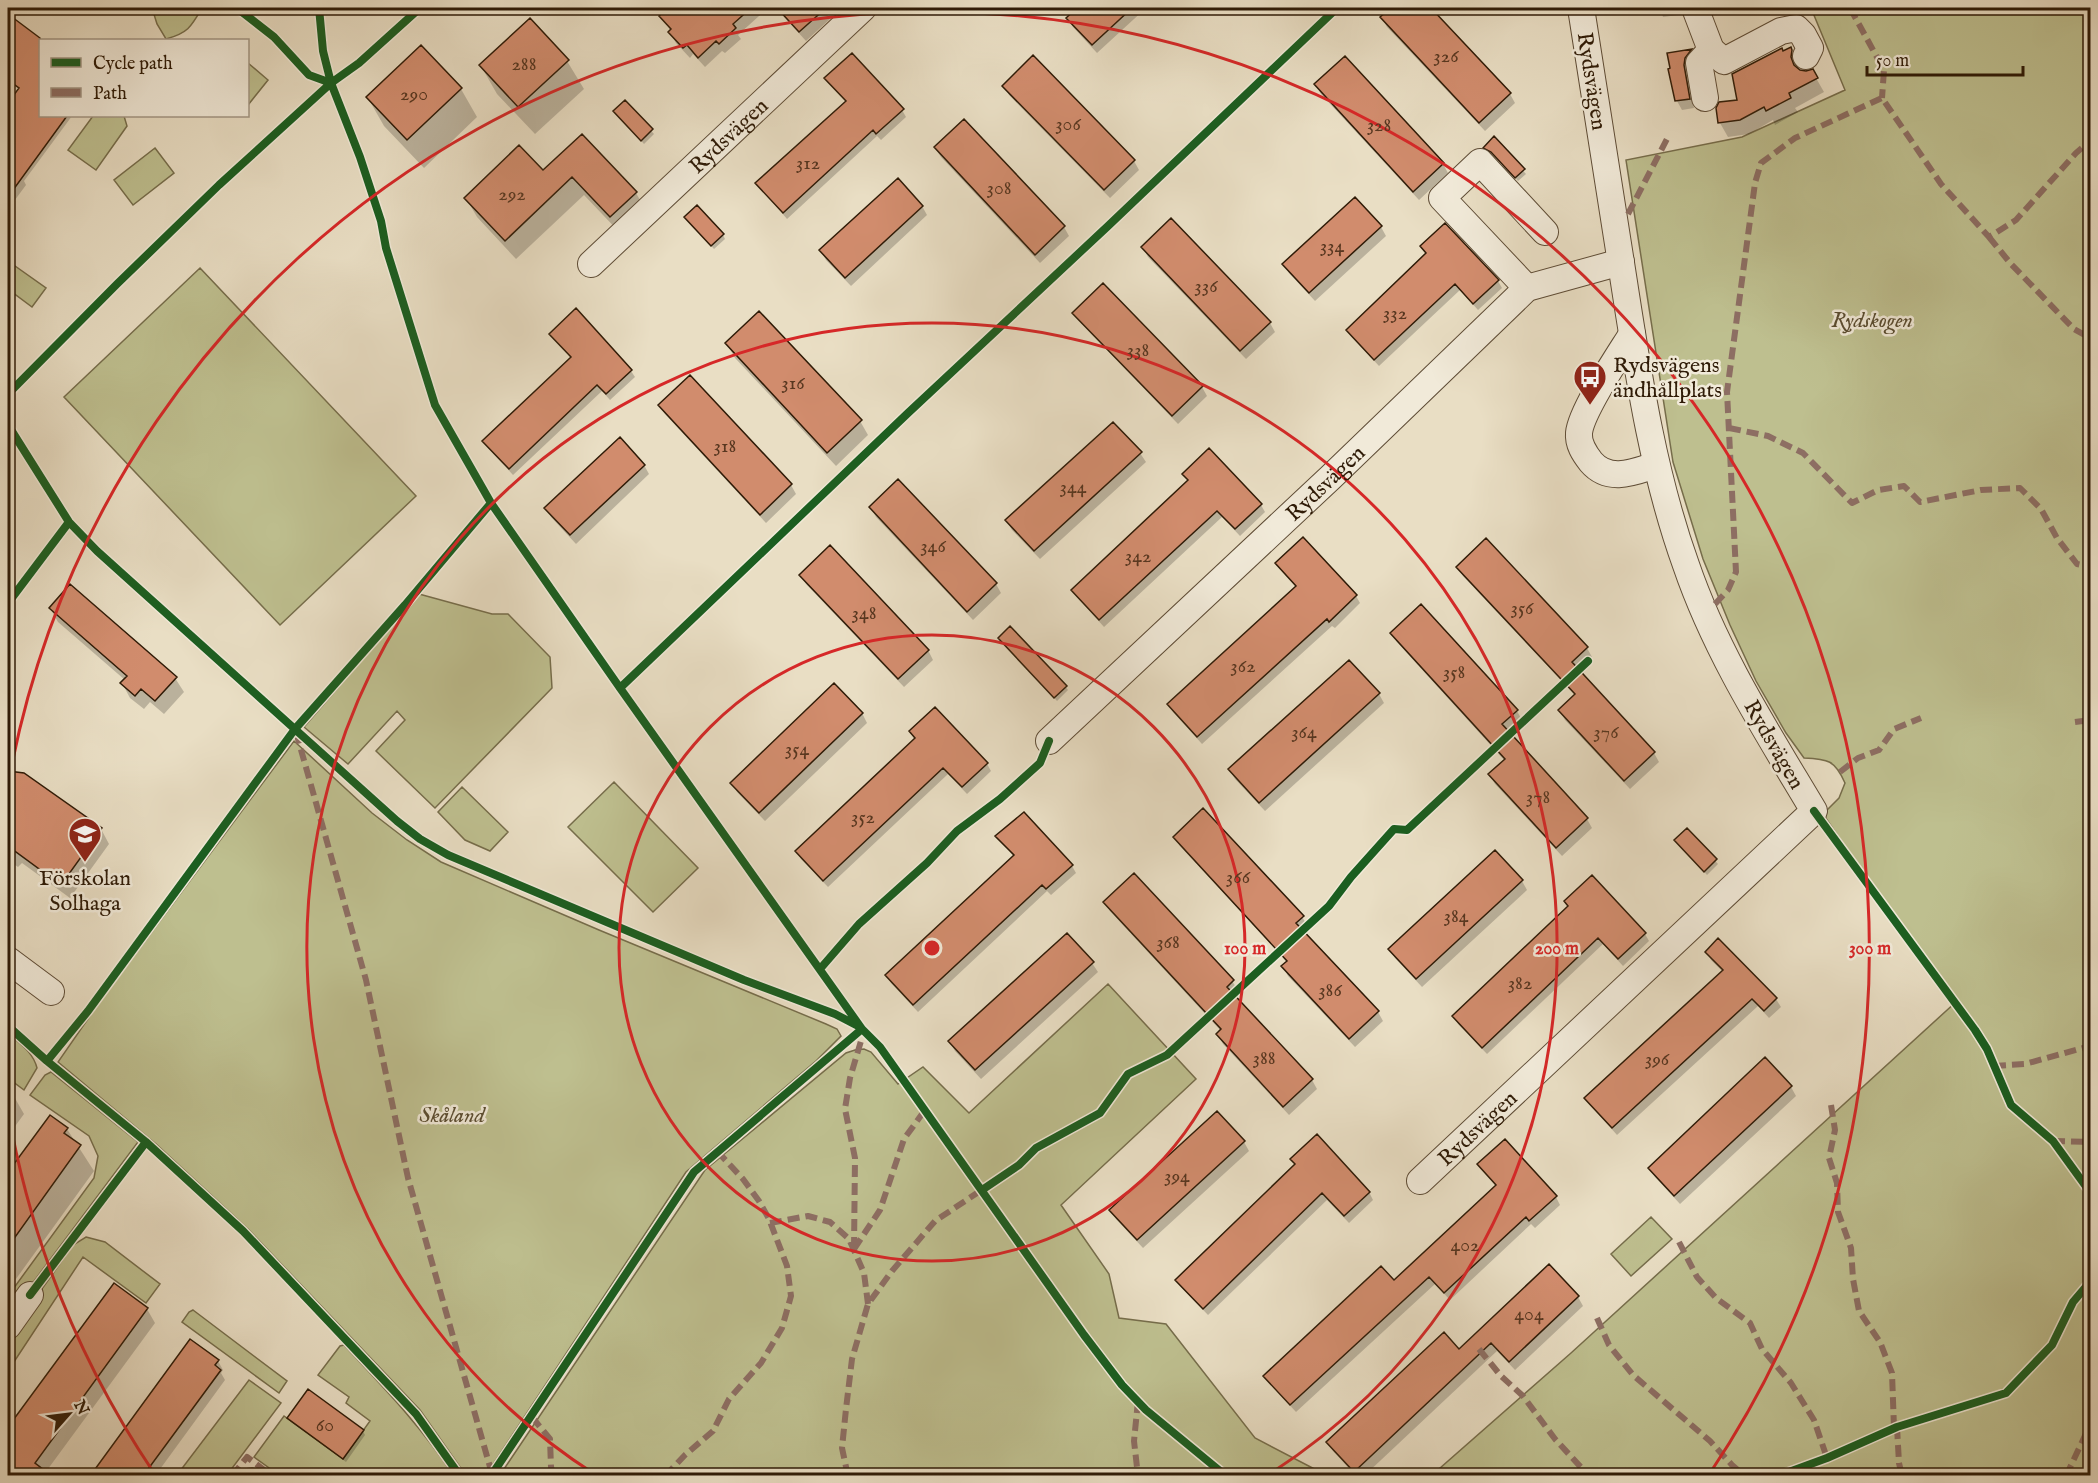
<svg xmlns="http://www.w3.org/2000/svg" width="2098" height="1483" font-family="'IM FELL English',serif">
<style>
.green{fill:#bebf8f;stroke:#766d4b;stroke-width:1.5}
.shadow{fill:#0003}
.building{fill:#d18c6d;stroke:#2f1b07;stroke-width:1.5}
.lines{fill:none;stroke-linecap:round;stroke-linejoin:round}
.minor-casing{stroke:#5e4c36;stroke-width:28}
.minor{stroke:#f1ead9;stroke-width:26}
.quiet{stroke:#8d6e63;stroke-width:6;stroke-dasharray:12 6;stroke-linecap:butt}
.cycleway-casing{stroke:#f1ead9;stroke-width:11}
.cycleway{stroke:#1b5e20;stroke-width:8}
.ring{fill:none;stroke:#d62828;stroke-width:3}
.labels{text-anchor:middle;stroke-width:5;stroke-linejoin:round;paint-order:stroke}
.number-label{font-size:20px;fill:#583720}
.street-label{font-size:22px;fill:#2f1b07;stroke:#f1ead9}
.park-label{font-size:22px;font-style:italic;fill:#5a4c30;stroke:#f1ead9}
.poi-label{font-size:22px;fill:#2f1b07;stroke:#f1ead9;text-anchor:start}
.centre{fill:#d62828;stroke:#f1ead9;stroke-width:3}
.ring-label{font-size:18px;text-anchor:middle;font-weight:bold;fill:#d62828;stroke:#f1ead9;stroke-width:5;stroke-linejoin:round;paint-order:stroke}
</style>
<rect width="100%" height="100%" fill="#e9dec4"/>
<filter id="stains"><feTurbulence type="fractalNoise" baseFrequency=".00333" numOctaves="4"/><feColorMatrix values="0 0 0 0 .2 0 0 0 0 .09 0 0 0 0 .02 0 0 0 .5 -.17"/></filter>
<radialGradient id="worn" r=".72"><stop offset=".6" stop-color="#630" stop-opacity="0"/><stop offset="1" stop-color="#630" stop-opacity=".3"/></radialGradient>
<path class="green" d="M152 8H202C191 27 188 33 166 39L157 24Z
M1811 8H2090V1475L1431 1476 1571 1353 1957 1001 1889 911 1823 814 1839 798 1845 783C1835 760 1828 759 1804 758L1786 733 1756 681 1730 625 1703 559 1673 462 1626 160 1742 137 1845 90Z
M248 63 268 80 248 105Z
M93 116H124L127 126 96 170 68 150Z
M155 148 174 173 133 205 114 180Z
M8 261 46 288 32 307 8 289Z
M200 268 416 496 280 625 64 397Z
M419 594 492 614H508L550 657 552 688 435 808 376 751 405 720 397 711 348 764 304 727Z
M294 741 372 813 407 840 441 862 599 930 826 1024 837 1029 841 1036 816 1061 686 1172 490 1469 475 1475 462 1470 420 1410 248 1229 156 1144 58 1062 99 1003Z
M614 782 698 868 653 912 568 827Z
M462 787 508 832 490 851 465 840 438 812Z
M1108 984 1196 1079 1061 1205 1109 1274 1119 1318 1166 1324 1255 1438 1326 1475H500L705 1170 846 1053 855 1050 864 1049 871 1052 898 1084 923 1067 969 1113Z
M8 1033C20 1044 33 1052 37 1068L24 1090 8 1078Z
M51 1072 138 1142 17 1304 8 1301V1296L94 1178 98 1156 89 1136 30 1095 45 1075Z
M1651 1217 1672 1239 1631 1276 1611 1254Z
M86 1237 105 1242 160 1284 146 1303 83 1257 8 1371V1337L73 1245Z
M193 1310 287 1381 279 1393 182 1322 189 1312Z
M344 1345C383 1387 422 1427 453 1475H279L254 1457 284 1416 343 1459 370 1421 346 1403 349 1397 318 1375 340 1346Z
M249 1380 281 1403 227 1475H177Z
M252 1468 258 1469 266 1475H237L245 1469Z"/>
<path class="shadow" d="M237 8H257L249 17Z
M670 8H768L738 35 741 39 725 53 722 51 705 67 693 54 690 58 676 43 670 32 671 31 661 16Z
M776 8H823L830 19 806 41Z
M1079 8H1146L1097 53 1073 27 1068 18Z
M1393 8H1429L1510 94 1515 103 1485 131 1387 27 1382 18Z
M1660 8H1676L1678 15 1663 17Z
M8 15 42 40 40 116H72L24 181 26 185 9 208 8 106 19 89 8 81Z
M1790 49 1800 65 1799 71 1806 72 1812 71 1824 92 1795 108 1798 112 1775 125 1773 120 1749 134 1728 137 1720 123 1783 52Z
M1691 50 1696 59 1689 75 1694 108 1682 110 1677 101 1670 70Z
M567 61 584 89 535 134 497 94 481 66Z
M826 78 902 110 906 117 881 140 877 136 787 219 757 184 846 102Z
M1316 85 1443 164 1448 173 1419 200 1321 94Z
M1004 86 1134 161 1139 170 1110 198 1009 95Z
M461 89 477 117 424 168 384 126 368 98Z
M625 102 654 134 644 144 618 115Z
M964 121 1064 227 1069 236 1040 263 941 157 935 148Z
M582 136 636 193 647 212 622 235 584 195 516 259 477 217 466 198 543 172Z
M1494 138 1526 174 1518 181 1495 156 1487 152 1485 148Z
M1355 199 1381 227 1386 236 1315 301 1289 273 1284 264Z
M922 206 927 215 851 286 826 260 821 251Z
M689 222 723 235 725 239 714 249Z
M1445 225 1498 281 1502 288 1478 310 1460 290 1379 366 1352 337 1348 330 1426 253 1422 246Z
M1143 248 1270 323 1275 332 1246 359 1148 257Z
M1103 285 1202 387 1207 396 1178 424 1080 322 1074 313Z
M551 334 631 371 635 377 610 400 602 391 513 475 488 448 484 441 571 358Z
M727 344 860 421 868 435 836 466 735 358Z
M690 377 791 485 796 494 766 523 665 414 659 405Z
M1140 453 1146 462 1040 559 1012 530 1007 521Z
M644 465 649 474 576 544 551 517 546 508Z
M1184 474 1261 505 1265 512 1240 536 1222 517 1104 627 1077 597 1073 590 1189 482Z
M871 508 996 584 1001 593 973 620 876 517Z
M1277 563 1356 596 1360 603 1335 628 1332 626 1202 744 1173 712 1169 704 1297 588Z
M1458 567 1587 648 1592 657 1577 671 1654 753 1659 762 1630 789 1565 720 1560 711 1576 696 1463 576Z
M801 575 928 650 933 660 904 687 806 584Z
M50 608 175 678 184 692 164 714 150 702 144 709 130 698 122 683 125 680 58 622Z
M1392 633 1517 711 1522 720 1508 733 1587 819 1592 828 1562 856 1495 784 1490 775 1505 761 1397 642Z
M1000 639 1065 686 1068 690 1057 701Z
M1379 694 1384 703 1265 811 1235 779 1230 770Z
M862 713 867 723 765 821 737 792 732 783Z
M911 732 987 764 991 771 967 794 948 774 828 887 801 859 797 851 915 740Z
M8 773 24 774 101 829 109 844 70 898 22 863 18 867 8 860Z
M1687 830 1718 864 1707 875 1679 844Z
M997 836 1072 866 1076 873 1051 895 1047 891 918 1012 891 983 887 975 1014 857Z
M1175 837 1302 917 1308 926 1302 931 1378 1012 1383 1021 1355 1047 1288 976 1283 966 1288 962 1180 846Z
M1495 852 1522 881 1527 890 1422 987 1395 958 1390 949Z
M1105 902 1232 981 1238 990 1232 995 1312 1080 1317 1089 1289 1115 1223 1044 1218 1034 1221 1031 1110 911Z
M1569 907 1645 934 1649 941 1623 966 1603 944 1487 1054 1458 1024 1454 1016Z
M1707 952 1776 999 1781 1007 1769 1018 1758 1006 1617 1135 1591 1106 1586 1098 1723 972 1711 960Z
M1092 963 1098 972 981 1079 955 1051 950 1042Z
M8 1086 24 1114 8 1136Z
M1791 1087 1796 1096 1680 1204 1655 1177 1650 1168Z
M50 1117 67 1129 94 1171 8 1290V1175Z
M1244 1142 1249 1151 1143 1248 1116 1219 1111 1210Z
M1296 1165 1369 1192 1373 1200 1349 1223 1327 1200 1208 1315 1182 1288 1177 1281Z
M1479 1165 1556 1197 1560 1205 1535 1228 1531 1224 1450 1300 1435 1284 1296 1412 1270 1384 1265 1376 1394 1283 1497 1187Z
M114 1285 147 1309 155 1323 45 1473 46 1476H8V1429Z
M1578 1297 1583 1306 1515 1370 1497 1351 1364 1476H1356L1333 1451 1328 1442 1459 1351Z
M218 1361 223 1370 221 1373 225 1380 155 1476H92Z
M288 1418 363 1431 365 1435 346 1462 291 1422Z"/>
<path class="building" d="M668 8H751L733 24 736 28 719 44 716 41 698 58 687 45 683 48 668 32 671 29 659 16Z
M777 8H826L799 32Z
M1077 8H1132L1092 45 1066 18Z
M1391 8H1431L1511 93 1479 123 1380 17Z
M8 14 40 38V116H67L8 197V103L19 88 8 80Z
M530 18 569 60 518 107 479 65Z
M421 45 462 88 407 140 366 97Z
M1791 47 1792 50 1791 57 1794 65 1800 70 1806 71 1813 69 1818 78 1789 93 1791 98 1766 111 1764 107 1740 120 1718 123 1716 108 1719 102 1737 100 1732 74 1782 48 1783 51Z
M1692 49 1685 58 1684 65 1690 99 1675 101 1668 69 1670 68 1667 53Z
M852 53 904 109 876 134 873 130 783 213 755 183 846 101 824 78Z
M1033 55 1135 160 1104 190 1002 86Z
M1345 56 1444 163 1413 192 1314 84Z
M625 100 653 129 641 141 613 111Z
M964 119 1065 226 1035 255 934 147Z
M582 134 637 192 610 217 572 177 505 241 464 198 519 145 543 170Z
M1494 136 1525 169 1515 178 1491 152 1483 148Z
M898 178 923 206 845 278 819 250Z
M1355 197 1382 226 1309 293 1282 264Z
M697 205 724 234 711 246 684 217Z
M1171 218 1271 322 1240 351 1141 247Z
M1445 223 1499 280 1473 304 1455 284 1374 360 1346 330 1426 253 1420 246Z
M1103 283 1203 386 1172 416 1072 313Z
M576 308 632 370 606 394 597 385 509 469 482 441 571 357 549 334Z
M759 311 862 420 827 453 725 343Z
M690 375 792 484 760 515 658 405Z
M1113 422 1142 452 1034 551 1005 520Z
M620 437 645 465 570 535 544 508Z
M1209 448 1262 504 1235 529 1217 511 1099 620 1071 590 1188 480 1182 474Z
M898 479 997 583 967 612 869 507Z
M1303 537 1357 595 1329 622 1327 619 1197 737 1167 704 1296 586 1275 563Z
M1486 538 1588 647 1572 662 1655 752 1624 781 1558 710 1575 694 1456 567Z
M830 545 929 650 898 679 799 575Z
M70 584 177 677 155 701 141 689 135 696 120 683 127 676 49 608Z
M1421 604 1518 710 1502 724 1588 818 1556 848 1488 774 1505 759 1390 633Z
M1010 626 1067 686 1054 698 998 638Z
M1349 660 1380 693 1259 803 1228 769Z
M834 683 863 713 759 813 730 783Z
M935 707 988 763 962 787 943 768 823 881 795 851 915 738 909 731Z
M8 771 24 773 102 828 61 885 8 846Z
M1203 808 1304 916 1296 923 1379 1011 1349 1039 1281 966 1287 961 1173 837Z
M1024 812 1073 865 1046 889 1042 885 913 1005 885 975 1014 855 995 836Z
M1687 828 1717 859 1704 872 1674 840Z
M1495 850 1523 880 1416 979 1388 949Z
M1134 873 1234 980 1227 987 1313 1079 1283 1107 1216 1034 1221 1029 1103 902Z
M1592 875 1646 933 1618 959 1598 938 1482 1048 1452 1016 1568 906 1564 901Z
M1067 933 1094 962 975 1070 948 1041Z
M1718 938 1777 998 1764 1011 1752 999 1612 1128 1584 1098 1723 970 1705 952Z
M1765 1057 1792 1086 1674 1196 1648 1168Z
M1217 1111 1245 1141 1137 1240 1109 1210Z
M50 1115 68 1128 64 1133 81 1145 8 1247V1172Z
M1317 1134 1370 1192 1344 1216 1322 1193 1203 1309 1175 1280 1295 1164 1290 1159Z
M1505 1139 1557 1196 1529 1221 1526 1217 1444 1293 1429 1277 1290 1405 1263 1376 1381 1266 1394 1280 1496 1185 1477 1164Z
M1549 1264 1579 1296 1509 1362 1491 1343 1354 1472 1326 1442 1444 1332 1459 1349Z
M114 1283 148 1308 35 1463 52 1476H8V1427Z
M190 1339 219 1360 215 1365 221 1370 143 1476H90Z
M308 1389 364 1430 343 1459 287 1418Z"/>
<g class="lines">
<g class="minor-casing">
<g id="minor">
<path d="M1695 8 1711 50 1699 63 1705 98"/>
<path d="M1711 50 1724 61 1781 31 1796 28 1803 35 1810 48 1806 56"/>
<path id="s1" d="M591 264 863 8"/>
<path d="M1527 288 1442 198 1480 162 1545 232"/>
<path d="M1632 334C1619 355 1581 411 1579 433 1578 444 1584 453 1591 462 1609 483 1634 472 1656 465"/>
<path id="s2" d="M1049 741 1331 477 1527 288 1621 262"/>
<path d="M8 960 51 992"/>
<path id="s3" d="M1420 1181 1814 811C1767 732 1716 653 1686 565 1651 468 1637 365 1621 263 1608 178 1595 93 1581 8"/>
<path d="M8 1326 30 1295"/>
</g>
</g>
<use href="#minor" class="minor"/>
<path class="quiet" d="M1850 8 1884 70 1882 98
M1628 214 1667 139
M1989 237 2011 264 2074 329 2090 338
M1729 428 1768 436 1803 453 1852 503 1878 490 1904 486 1920 502 1981 490 2020 488 2041 509 2057 538 2077 564 2090 567
M1715 604 1728 590 1736 572 1727 392 1755 183 1761 163 1795 138 1882 98 1941 184 1989 237 2016 220 2076 153 2090 141
M2075 722 2090 720
M296 732 366 980 408 1178 492 1474
M1840 772 1858 758 1879 750 1894 729 1921 718
M1994 1066 2025 1064 2090 1046
M1831 1105 1835 1130 1829 1158 1837 1183 1838 1212 1851 1248 1853 1279 1859 1311 1880 1342 1892 1373 1894 1428
M2053 1141 2090 1142
M770 1223 808 1216 830 1222 849 1239 864 1273 868 1304
M1679 1242 1697 1277 1716 1298 1750 1323 1762 1349 1791 1383 1814 1420 1827 1458
M854 1249 855 1158 845 1109 850 1078 864 1031
M854 1249 880 1210 904 1139 925 1110
M1597 1318 1609 1345 1633 1375 1710 1441 1732 1465 1745 1476
M1479 1349 1501 1376 1523 1396 1555 1439 1589 1476
M1138 1401 1134 1441 1138 1476
M532 1417 550 1439 551 1467 554 1476
M1897 1427 1899 1463 1902 1476
M232 1476 247 1457 272 1476
M665 1476 685 1455 713 1431 729 1399 761 1363 782 1328 791 1296 787 1266 769 1219 759 1201 743 1179 717 1151
M848 1476 842 1448 846 1409 852 1359 868 1304 892 1271 935 1221 986 1187
M2066 1476 2090 1425"/>
<g class="cycleway-casing">
<path id="cycleway" d="M237 8 274 37 309 75 331 83
M319 8 323 51 331 83 360 157 381 221 386 248 435 405 491 503 620 688 862 1029 880 1047 1084 1335 1122 1385 1146 1410 1226 1476
M8 394 117 284 219 185 331 83 359 63 420 8
M8 425 69 522 97 551 397 821 420 839 448 855 744 980 835 1014 860 1027
M8 603 69 522
M620 688 908 413 1108 226 1337 8
M1814 811 1975 1030 1987 1049 2011 1105 2053 1141 2090 1192
M820 969 859 924 927 863 957 831 1000 799 1040 763 1049 741
M8 1026 47 1061 146 1142 243 1231 416 1414 460 1476
M47 1061 88 1011 295 729 405 605 491 503
M982 1190 1019 1165 1036 1148 1100 1113 1128 1074 1167 1055 1329 906 1351 877 1394 829 1407 830 1588 661
M30 1295 146 1142
M491 1476 694 1172 862 1029
M1778 1476 1827 1458 1897 1427 2006 1393 2052 1345 2073 1302 2090 1282"/>
</g>
<use href="#cycleway" class="cycleway"/>
</g>
<g class="ring">
<circle cx="932" cy="948" r="313"/>
<path d="M596 1475A625 625 0 1 1 1268 1475"/>
<path d="M154 1473A938 938 0 0 1 8 1111M8 785A938 938 0 1 1 1710 1473"/>
</g>
<defs>
<g id="bus-pin" transform="scale(1.725)"><path d="M0 17L-7.5 6A9.5 9.5 0 1 1 7.5 6Z" fill="#8f2418" stroke="#f1ead9"/><path d="M-5-6H5V4H4V6H2V4H-2V6H-4V4H-5ZM-3.5-4V0h7V-4ZM-3.5 1.2v1.5H-2V1.2ZM2 1.2v1.5H3.5V1.2Z" fill="#fff"/></g>
<g id="school-pin" transform="scale(1.725)"><path d="M0 17L-7.5 6A9.5 9.5 0 1 1 7.5 6Z" fill="#8f2418" stroke="#f1ead9"/><path d="M0-5L7-2L0 1L-7-2ZM-4 1L0 2.5L4 1V4Q0 6-4 4Z" fill="#fff"/></g>
</defs>
<g fill-rule="evenodd">
<use href="#bus-pin" x="1590" y="377"/>
<use href="#school-pin" x="85" y="834"/>
</g>
<g class="labels">
<g class="number-label">
<text x="1446" y="62">326</text>
<text x="524" y="70">288</text>
<text x="414" y="100">290</text>
<text x="1068" y="130">306</text>
<text x="1379" y="131">328</text>
<text x="808" y="169">312</text>
<text x="999" y="194">308</text>
<text x="512" y="200">292</text>
<text x="1332" y="252">334</text>
<text x="1206" y="292">336</text>
<text x="1395" y="319">332</text>
<text x="1138" y="356">338</text>
<text x="793" y="389">316</text>
<text x="725" y="452">318</text>
<text x="1073" y="493">344</text>
<text x="933" y="552">346</text>
<text x="1138" y="562">342</text>
<text x="1522" y="614">356</text>
<text x="864" y="619">348</text>
<text x="1243" y="672">362</text>
<text x="1454" y="678">358</text>
<text x="1304" y="738">364</text>
<text x="1606" y="738">376</text>
<text x="797" y="755">354</text>
<text x="1538" y="803">378</text>
<text x="863" y="823">352</text>
<text x="1238" y="883">366</text>
<text x="1456" y="922">384</text>
<text x="1168" y="948">368</text>
<text x="1520" y="989">382</text>
<text x="1330" y="996">386</text>
<text x="1264" y="1064">388</text>
<text x="1657" y="1065">396</text>
<text x="1177" y="1182">394</text>
<text x="1465" y="1251">402</text>
<text x="1529" y="1320">404</text>
<text x="325" y="1431">60</text>
</g>
<g class="street-label">
<text transform="translate(1593 81) rotate(81)" y="8">Rydsvägen</text>
<text dy="8" stroke="none"><textPath href="#s1" startOffset="188">Rydsvägen</textPath></text>
<text dy="8" stroke="none"><textPath href="#s2" startOffset="378">Rydsvägen</textPath></text>
<text transform="translate(1775 744) rotate(60)" y="8">Rydsvägen</text>
<text dy="8" stroke="none"><textPath href="#s3" startOffset="78">Rydsvägen</textPath></text>
</g>
<g class="park-label">
<text x="1872" y="327">Rydskogen</text>
<text x="452" y="1122">Skåland</text>
</g>
<g class="poi-label">
<text x="1613" y="372">Rydsvägens<tspan x="1613" dy="25">ändhållplats</tspan></text>
<text x="85" y="885" text-anchor="middle">Förskolan<tspan x="85" dy="25">Solhaga</tspan></text>
</g>
</g>
<circle cx="932" cy="948" r="9" class="centre"/>
<g class="ring-label">
<text x="1245" y="954">100 m</text>
<text x="1557" y="954">200 m</text>
<text x="1870" y="954">300 m</text>
</g>
<rect width="2098" height="1483" fill="none" stroke="#e9dec4" stroke-width="30"/>
<rect x="9" y="9" width="2080" height="1465" fill="none" stroke="#2f1b07" stroke-width="3"/>
<rect x="15" y="15" width="2068" height="1453" fill="none" stroke="#2f1b07" stroke-width="1.5"/>
<rect x="39" y="39" width="210" height="78" fill="#f1ead9" stroke="#a39785" stroke-width="1.5"/>
<rect x="51" y="58" width="30" height="9" fill="#1b5e20" stroke="#a39785" stroke-width="1.5"/>
<text x="93" y="69" font-size="18" fill="#2f1b07">Cycle path</text>
<rect x="51" y="88" width="30" height="9" fill="#8d6e63" stroke="#a39785" stroke-width="1.5"/>
<text x="93" y="99" font-size="18" fill="#2f1b07">Path</text>
<g transform="translate(69 1414) rotate(62)" stroke="#f1ead9" stroke-width="4.5" paint-order="stroke">
<path d="M0-4.5L10 22L0 15L-10 22Z" fill="#2f1b07"/>
<text y="-9" font-size="16" font-weight="bold" text-anchor="middle" fill="#2f1b07">N</text>
</g>
<path d="M1867 66v9h156v-9" fill="none" stroke="#2f1b07" stroke-width="3"/>
<text x="1876" y="66" font-size="18" fill="#2f1b07" stroke="#f1ead9" stroke-width="4.5" paint-order="stroke">50 m</text>
<rect width="100%" height="100%" filter="url(#stains)"/>
<rect width="100%" height="100%" fill="url(#worn)"/>
</svg>
